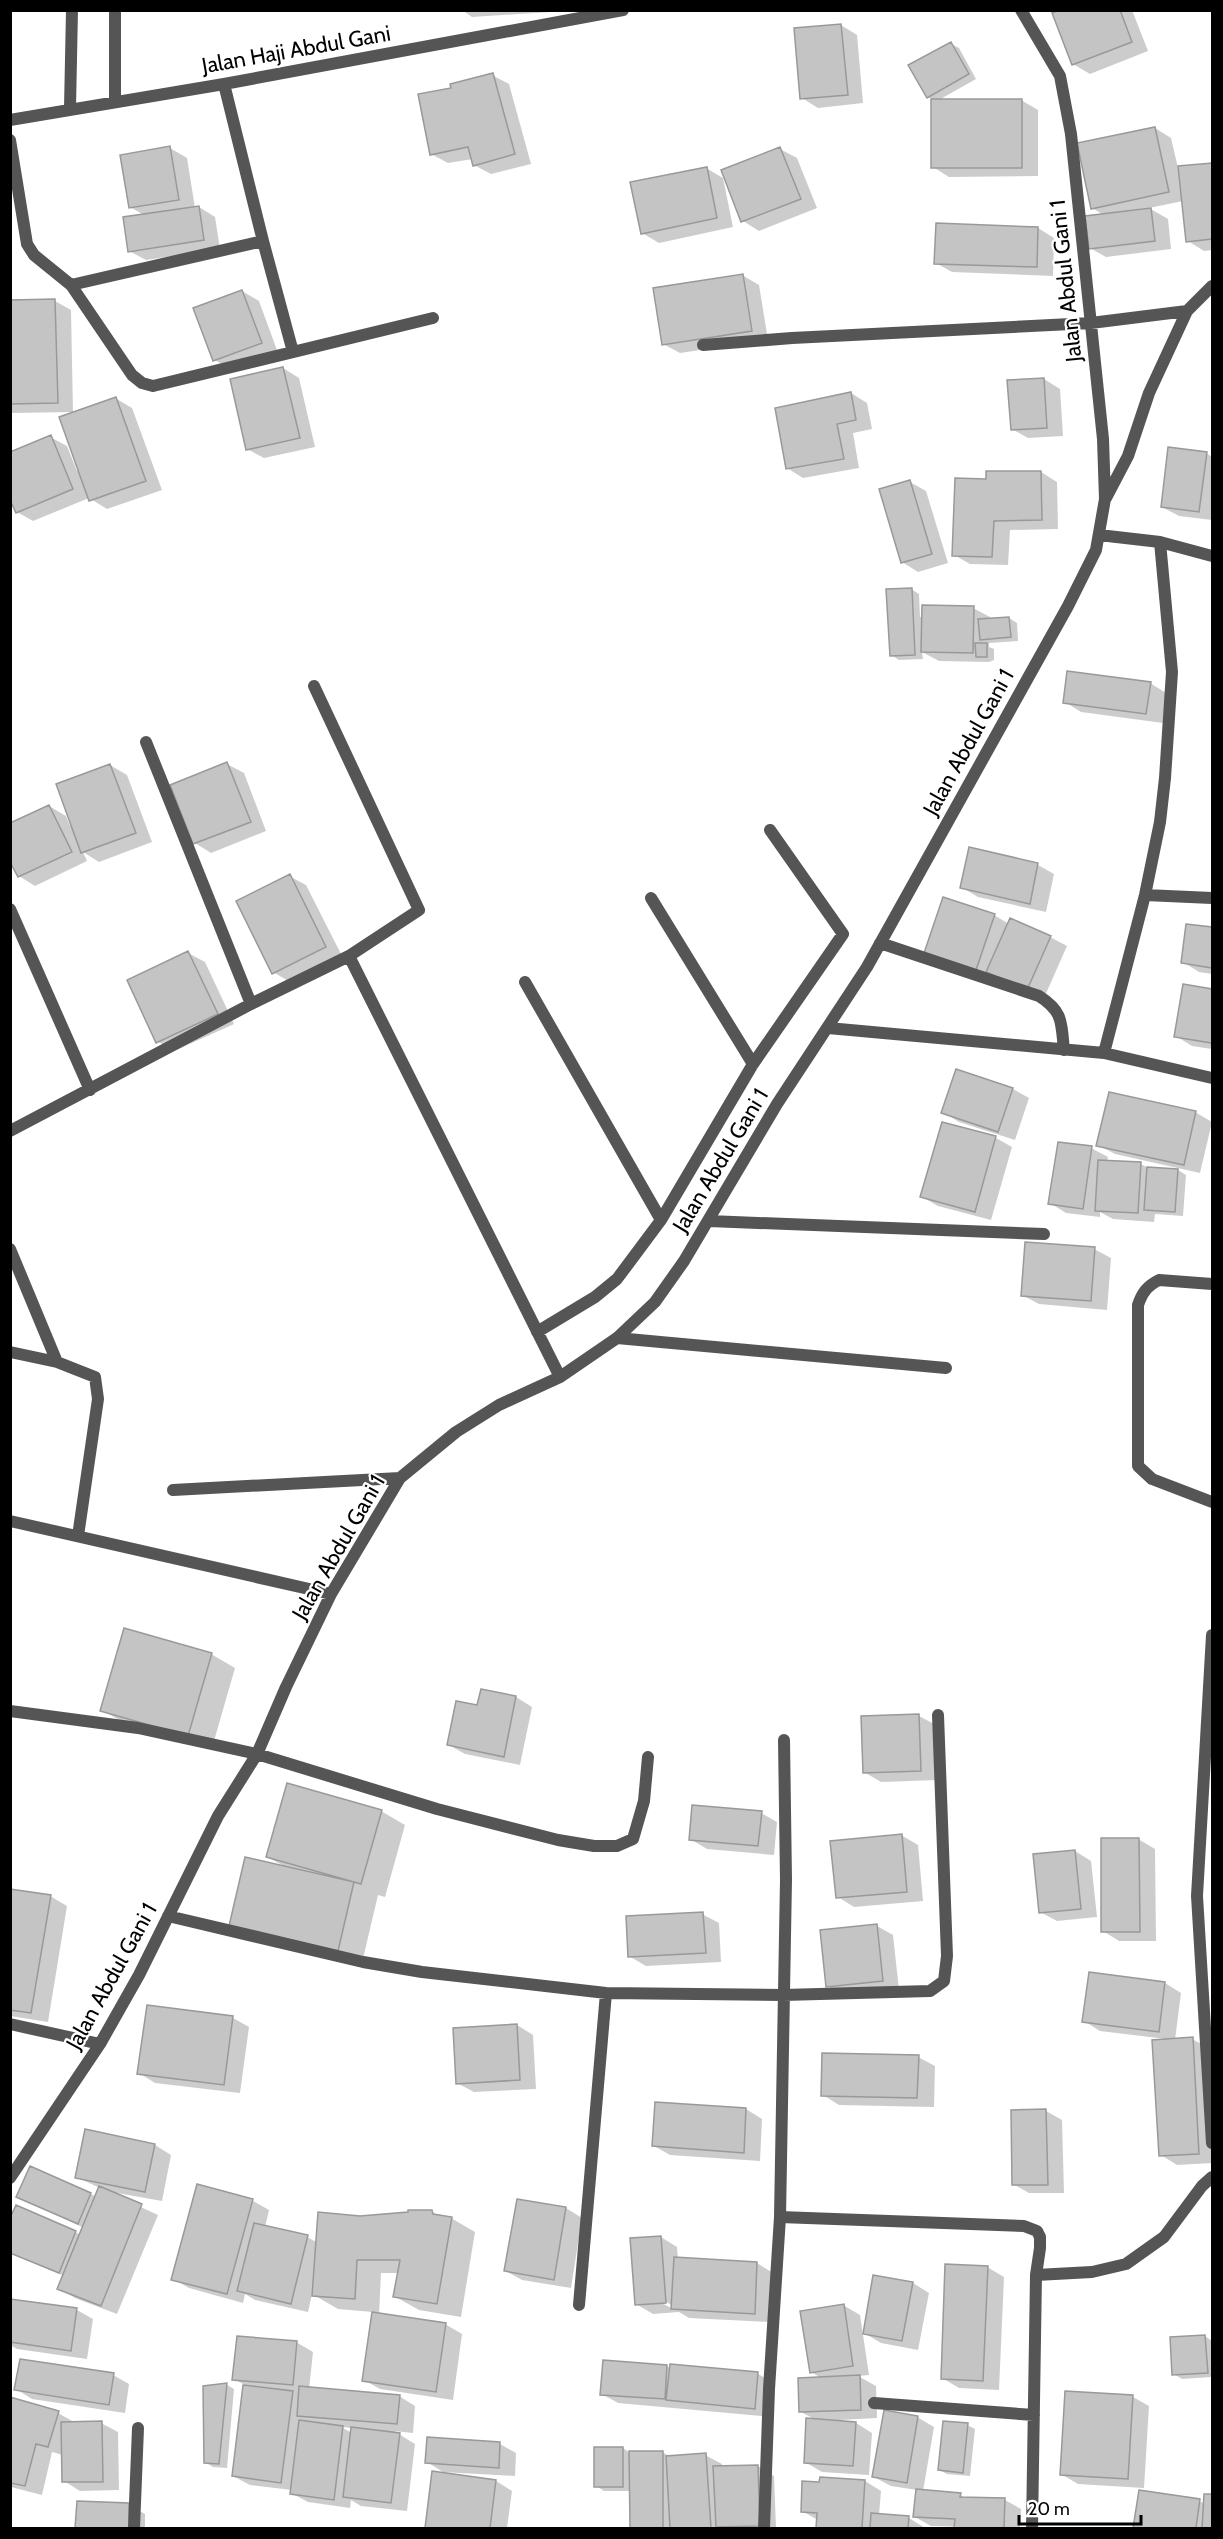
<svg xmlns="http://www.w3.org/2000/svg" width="1223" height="2539" font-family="Cabin,sans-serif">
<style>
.shadow{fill:#0003;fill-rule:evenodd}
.building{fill:#c4c4c4;stroke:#999;stroke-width:1.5}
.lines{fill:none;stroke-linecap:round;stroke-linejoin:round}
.lane{stroke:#555;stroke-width:12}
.street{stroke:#555;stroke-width:12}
.labels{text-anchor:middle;stroke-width:4.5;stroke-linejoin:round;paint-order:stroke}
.street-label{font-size:22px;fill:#000;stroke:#fff}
</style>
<rect width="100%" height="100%" fill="#fff"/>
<path class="shadow" d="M462 10H583L472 17Z
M1063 10H1132L1148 51 1090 74 1073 64Z
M841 25 857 35 863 103 818 108 802 98Z
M951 44 959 48 976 79 937 101 1021 100 1038 110V176L949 177 933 167 932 99 928 97Z
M492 75 509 84 531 164 491 174 474 165 473 159 448 163 431 154 453 89Z
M1155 128 1171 138 1178 168 1212 164V250L1204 251 1188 241 1183 201 1149 208 1168 219 1171 249 1106 257 1090 248 1104 215 1092 208Z
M170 148 187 158 195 208 199 207 215 217 220 249 146 260 129 251 144 215 130 207Z
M780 149 797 158 817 208 759 231 743 221Z
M706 168 723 178 733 227 659 243 642 233Z
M1038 228 1054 238 1053 276 952 272 936 263Z
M742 275 759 285 768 340 680 353 663 344Z
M242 291 259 301 278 353 231 370 215 360Z
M55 301 71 310 73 412 10 413V302Z
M283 368 299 378 315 447 264 458 247 449Z
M1044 379 1060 389 1063 436 1028 438 1012 429Z
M851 393 867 403 872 429 853 433 859 468 803 478 787 468Z
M115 398 132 408 162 490 107 509 89 498 33 521 17 512 50 437 67 446 77 471 80 470Z
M1206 453 1212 457V520L1179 516 1162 507Z
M1041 472 1057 482 1058 529 1010 530 1008 565 970 564 954 555 988 480 987 473Z
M910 482 926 491 948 563 918 572 902 562Z
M911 589 919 594 920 617 973 608 990 617V620L1009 618 1017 623 1018 641 989 643V647L994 649V660L989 662 939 661 922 652 923 659 899 660 891 655Z
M1150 683 1166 693 1163 723 1081 712 1065 702Z
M227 764 244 773 266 831 211 853 195 843 172 786Z
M110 765 127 775 152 842 99 862 83 852 87 861 35 886 19 876 49 806 66 816 70 826 73 825Z
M970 849 1038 865 1054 874 1046 912 978 897 961 887Z
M289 876 306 885 342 956 290 982 273 972Z
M994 915 1009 924 1050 937 1067 946 1044 998 941 964Z
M1188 925 1212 929V974L1199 972 1183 962Z
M188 953 205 962 234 1024 174 1051 157 1041Z
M1184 986 1212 990V1049L1192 1046 1176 1036Z
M957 1071 1013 1089 1029 1098 1015 1140 959 1122 943 1112Z
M1195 1112 1212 1122 1200 1173 1115 1154 1098 1145Z
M943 1123 996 1138 1012 1147 991 1220 938 1206 922 1197Z
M1091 1148 1108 1157 1107 1162 1141 1164 1150 1169 1178 1170 1186 1175 1183 1216 1155 1214 1154 1222 1113 1219 1100 1212V1217L1066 1213 1050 1203Z
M1094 1249 1111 1258 1107 1310 1039 1304 1022 1295Z
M211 1654 235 1668 212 1748 126 1724 102 1710Z
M482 1690 516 1697 532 1707 520 1765 465 1754 449 1745 478 1707Z
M919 1716 936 1725 937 1780 881 1782 864 1772 862 1718Z
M381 1811 405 1825 385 1897 378 1895 362 1963 255 1939 286 1867 267 1857Z
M761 1813 777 1822 774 1855 707 1849 690 1839Z
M901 1835 918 1845 923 1901 854 1907 838 1897Z
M1138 1839 1155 1849 1156 1941H1119L1103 1931Z
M1075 1851 1091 1861 1097 1917 1057 1921 1040 1912Z
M10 1890 50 1896 67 1906 48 2022 10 2016Z
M702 1914 719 1923 721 1962 646 1966 629 1956Z
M877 1926 893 1935 899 1990 844 1996 827 1986Z
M1165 1983 1181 1993 1175 2040 1192 2039 1209 2048 1212 2163 1177 2165 1161 2155 1166 2039 1100 2031 1084 2021Z
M233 2018 249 2027 240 2093 155 2083 139 2073Z
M517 2025 533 2035 536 2089 474 2092 457 2083Z
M918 2057 935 2066 934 2107 839 2105 823 2095Z
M657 2104 746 2109 762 2119 760 2161 670 2155 654 2146Z
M1046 2111 1062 2120 1064 2193H1029L1013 2184Z
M155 2145 171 2155 162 2201 106 2191 158 2215 117 2314 75 2298 59 2288 64 2276 10 2253 75 2232 81 2235 84 2228 18 2197 91 2194 96 2197 100 2188 76 2177Z
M198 2186 253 2201 269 2210 265 2227 307 2237 318 2243 360 2217 432 2212 440 2217 451 2218 475 2232 461 2317 419 2310 394 2296 399 2273H381L379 2315 445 2324 462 2334 453 2400 380 2389 364 2380 373 2312 338 2309 312 2294 308 2312 255 2300 245 2294 243 2303 189 2288 173 2279Z
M518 2200 566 2208 582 2218 571 2288 522 2280 506 2271Z
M661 2237 677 2247 678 2259 757 2263 773 2273 771 2322 689 2318 679 2312 653 2314 636 2304ZM660 2298 673 2306V2309L658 2301Z
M987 2267 1004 2277 999 2390 959 2388 942 2378Z
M913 2283 929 2293 918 2350 881 2343 864 2333Z
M10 2300 77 2310 93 2319 87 2359 17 2349 10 2345Z
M843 2305 860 2315 869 2375 858 2376 876 2386 877 2418 840 2420V2422L856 2423 872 2433 869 2475 822 2472 805 2462 816 2420 801 2412 823 2379 811 2372Z
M1205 2336 1212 2341V2377L1182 2379 1174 2374Z
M296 2342 313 2352 309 2389 399 2396 415 2406 413 2433 394 2431 415 2444 407 2511 361 2506 351 2500 350 2508 308 2502 291 2493 292 2490 250 2485 233 2476 245 2385 234 2379ZM341 2427 353 2428 352 2433Z
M667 2366 671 2369V2366L758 2374 774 2383 771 2417 618 2403 602 2394Z
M113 2375 129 2384 125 2413 32 2399 16 2389Z
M227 2385 234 2389 227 2468 213 2467 205 2462Z
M1066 2393 1133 2397 1149 2406 1144 2488 1078 2484 1061 2474Z
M10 2399 58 2413 74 2422 101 2423 118 2432 119 2490 80 2491 64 2481 63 2455 52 2452 42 2495 11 2487Z
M917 2417 934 2427 923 2491 960 2495 968 2499 1005 2500 1021 2509 1020 2528 931 2526 915 2517 917 2490 891 2486 874 2477Z
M967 2425 975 2429 970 2476 947 2474 939 2470Z
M500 2444 516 2453 515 2476 443 2472 427 2462Z
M623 2448 630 2453 662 2452 671 2457 705 2455 722 2464V2467L758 2466 774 2476 776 2528H631V2491H604L596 2486Z
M434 2473 496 2481 512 2491 507 2528H426Z
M865 2481 881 2491 879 2515 909 2518 925 2528H817L818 2520 802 2511Z
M1141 2492 1199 2501 1205 2504 1206 2496H1212V2528H1135Z
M78 2503 129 2505 145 2514V2528H77Z"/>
<path class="building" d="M1059 10H1120L1132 42 1072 65 1052 13Z
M841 24 848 95 800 99 794 28Z
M951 42 969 74 927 98 908 65Z
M493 73 515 154 473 166 468 147 430 155 418 94 451 88 450 84Z
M931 99H1022V168H931Z
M1155 127 1169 192 1091 209 1077 143Z
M170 146 179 200 129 208 120 155Z
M780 147 801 199 741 222 721 170Z
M1212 163V239L1186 242 1178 166Z
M707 167 717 218 641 234 630 182Z
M199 206 204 240 128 252 123 217Z
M1151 208 1155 241 1089 249 1085 216Z
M936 223 1038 227 1037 267 934 264Z
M743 274 752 331 662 345 653 288Z
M242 290 262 343 213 361 193 308Z
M55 299 58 403 10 404V300Z
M283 367 300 438 246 450 230 379Z
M1044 378 1047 428 1011 430 1007 380Z
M851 392 856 420 837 424 844 459 786 469 775 408Z
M116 397 146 481 89 501 59 417Z
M51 435 73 489 16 513 10 500V452Z
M1168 447 1207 452 1199 512 1161 507Z
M986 471H1041L1042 520 994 521 992 557 952 556 955 478 986 479Z
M910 480 932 554 901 563 879 489Z
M912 588 915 655 890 656 886 589Z
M922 605 974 606 973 653 921 652Z
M1009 617 1011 637 980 640 978 619Z
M975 643H987V657H976Z
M1067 671 1151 682 1146 714 1063 703Z
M227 762 251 822 193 844 170 785Z
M110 764 136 833 81 853 56 784Z
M49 805 72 852 18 877 10 862V823Z
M969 847 1038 863 1030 904 960 888Z
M290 874 326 947 272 974 236 901Z
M943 897 995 914 975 973 923 956Z
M1010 918 1051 936 1027 990 986 972Z
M1186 924 1212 927V968L1181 963Z
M188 951 218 1014 156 1043 127 980Z
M1183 984 1212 989V1043L1174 1037Z
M956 1069 1013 1088 998 1132 941 1113Z
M1109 1092 1196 1111 1184 1165 1096 1146Z
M942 1122 996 1136 975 1212 920 1197Z
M1058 1142 1092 1146 1083 1209 1048 1204Z
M1098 1160 1141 1162 1138 1213 1095 1211Z
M1147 1167 1178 1169 1175 1212 1144 1210Z
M1025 1242 1095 1247 1091 1301 1021 1296Z
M124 1628 212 1653 188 1736 100 1711Z
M481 1689 516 1696 504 1757 447 1745 456 1701 477 1705Z
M919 1714 921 1771 863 1773 861 1716Z
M287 1783 382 1810 361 1884 266 1857Z
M692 1805 762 1811 758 1846 689 1840Z
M902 1834 907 1892 836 1898 830 1841Z
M1101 1838H1139L1140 1932H1101Z
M1075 1850 1081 1909 1039 1913 1033 1854Z
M245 1857 354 1882 338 1951 229 1926Z
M10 1889 51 1895 31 2013 10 2010Z
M703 1912 706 1953 628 1957 626 1916Z
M877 1924 883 1981 826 1987 820 1930Z
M1089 1972 1165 1982 1159 2032 1082 2022Z
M147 2005 233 2016 224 2085 137 2074Z
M517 2024 520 2080 456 2084 453 2028Z
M1193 2037 1199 2154 1159 2156 1152 2040Z
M822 2053 919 2055 917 2098 821 2096Z
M655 2102 746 2108 744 2153 652 2146Z
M1046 2109 1048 2185H1012L1011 2110Z
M85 2129 155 2144 145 2192 75 2178Z
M30 2166 91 2193 78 2224 16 2197Z
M197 2184 253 2199 227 2294 171 2280Z
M99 2186 142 2204 101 2306 57 2289Z
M517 2199 566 2207 554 2280 504 2271Z
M16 2205 76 2231 59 2273 10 2253V2218Z
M408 2210H432L433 2214 452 2217 437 2304 393 2297 400 2260H357L355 2299 312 2296 318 2212 360 2216 408 2212Z
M254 2223 308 2235 291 2304 237 2291Z
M661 2236 666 2303 635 2305 630 2238Z
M674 2257 757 2262 755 2314 671 2309Z
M945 2264 988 2266 983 2381 941 2379Z
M873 2275 913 2282 902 2341 863 2334Z
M10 2299 77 2308 71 2351 10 2342Z
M844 2304 853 2366 810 2373 800 2311Z
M372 2312 446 2323 436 2392 362 2381Z
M1205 2335 1208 2373 1172 2375 1170 2337Z
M237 2336 297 2341 293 2385 232 2380Z
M20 2359 114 2373 109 2405 14 2390Z
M603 2360 667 2365 665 2399 600 2395Z
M670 2364 758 2372 755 2409 666 2400Z
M860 2375 861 2410 799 2412 798 2378Z
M227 2383 219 2464 204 2463 203 2386Z
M243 2385 293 2391 281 2483 232 2476Z
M299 2386 400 2395 397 2424 297 2416Z
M1065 2391 1133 2395 1128 2479 1060 2475Z
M10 2397 59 2411 48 2447 36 2444 25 2486 10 2483Z
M884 2410 918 2416 907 2483 872 2477Z
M806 2418 856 2422 853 2466 804 2463Z
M299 2420 343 2426 334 2500 290 2494Z
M102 2421 103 2482H62L61 2422Z
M943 2421 968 2423 963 2473 938 2470Z
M351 2427 400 2433 391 2503 343 2497Z
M427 2437 500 2442 499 2468 425 2463Z
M594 2447H623V2487H594Z
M629 2451H663V2528H630Z
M706 2453 711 2528H670L666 2456Z
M758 2465 760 2526 716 2527 713 2466Z
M432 2471 496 2480 490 2528H425Z
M820 2477 865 2480 862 2528H816L817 2513 801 2512 802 2481 819 2482Z
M916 2489 961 2493 960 2497 1005 2498 1004 2528H954L955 2519 913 2517Z
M1139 2490 1200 2499 1196 2528H1133Z
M1204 2494H1212V2528H1202Z
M77 2501 129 2503V2528H75Z
M871 2513 909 2516 908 2528H870Z"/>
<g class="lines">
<path class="lane" d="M1212 1284 1159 1280C1147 1286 1142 1293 1138 1305V1466L1152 1479 1212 1502
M617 1338 946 1368"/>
<path class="street" d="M224 84 263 241 293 352
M115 101V10
M70 108 72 10
M10 120 224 84 623 10
M10 140 27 244 34 255 71 285 132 375 142 383 153 386 433 318
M71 285 263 241
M703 345 792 338 1091 323 1187 311
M1106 498 1128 456 1149 393 1187 311 1212 286
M1099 535 1160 542 1212 556
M146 742 251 1004
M1145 895 1212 898
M651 898 753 1064
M10 909 90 1090
M880 943 1039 996C1064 1012 1061 1023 1064 1050
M349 956 560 1377
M525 982 661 1220
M828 1028 1104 1053 1212 1078
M1104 1053 1145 895 1160 822 1165 778 1172 672 1160 542
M10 1131 251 1004 349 956 419 910 314 686
M709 1221 1044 1234
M10 1249 57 1362
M537 1332 595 1297 617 1279 661 1220 753 1064 843 934 770 830
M10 1352 57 1362 95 1377 98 1399 78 1536
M173 1490 400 1478
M10 1521 331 1594
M1212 1635 1197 1896 1212 2143
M10 1711 138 1728 257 1754 437 1809 558 1840 594 1846H617L633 1839 644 1801 648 1757
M168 1916 363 1962 422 1972 606 1993 783 1995 930 1991 944 1981 947 1956 938 1715
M10 2024 100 2044
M10 2178 100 2044 139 1975 218 1816 257 1754 286 1687 331 1594 400 1478 456 1432 499 1405 560 1377 617 1338 655 1302 684 1261 777 1104 867 967 1068 606 1096 550 1105 499 1103 439 1071 134 1060 76 1021 10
M780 2217 1024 2226 1037 2231 1040 2237V2248L1036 2275 1032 2528
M1036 2275 1092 2272 1126 2264 1164 2237 1202 2186 1212 2177
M579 2305 606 1993
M874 2403 1034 2415
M134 2528 138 2428
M764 2528 769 2389 780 2217 786 1880 784 1740"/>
</g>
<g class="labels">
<g class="street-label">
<text transform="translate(296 49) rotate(-10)" y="8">Jalan Haji Abdul Gani</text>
<text transform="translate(1065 281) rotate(-96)" y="8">Jalan Abdul Gani 1</text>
<text transform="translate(968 742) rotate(-61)" y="8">Jalan Abdul Gani 1</text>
<text transform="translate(720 1160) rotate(-59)" y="8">Jalan Abdul Gani 1</text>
<text transform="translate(338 1547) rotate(-60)" y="8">Jalan Abdul Gani 1</text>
<text transform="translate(111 1976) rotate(-61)" y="8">Jalan Abdul Gani 1</text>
</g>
</g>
<rect width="1223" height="2539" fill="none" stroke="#000000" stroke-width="24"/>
<path d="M1019 2515v9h122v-9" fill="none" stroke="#000000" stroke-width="3"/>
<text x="1028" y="2515" font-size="18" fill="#000000" stroke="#ffffff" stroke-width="4.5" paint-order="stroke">20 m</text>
</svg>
